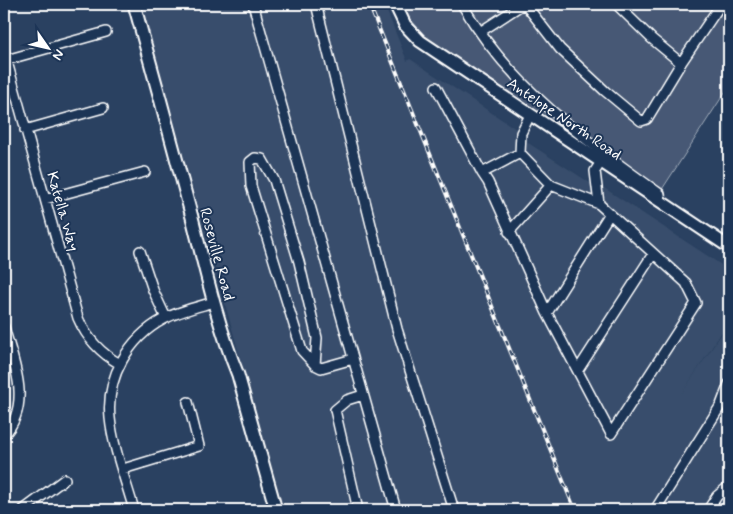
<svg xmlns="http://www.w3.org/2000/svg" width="733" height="514" font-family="Mynerve,sans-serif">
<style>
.built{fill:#394e6c}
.green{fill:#465975;stroke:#a2acba}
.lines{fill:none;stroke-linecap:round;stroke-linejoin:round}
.minor-casing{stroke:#fff;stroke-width:12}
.major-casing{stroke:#fff;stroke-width:15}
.minor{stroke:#1d3557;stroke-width:9}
.major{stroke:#1d3557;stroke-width:11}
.rail-casing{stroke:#fff;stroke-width:4}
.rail{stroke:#1d3557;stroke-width:2;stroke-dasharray:5.5;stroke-linecap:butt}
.labels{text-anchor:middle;stroke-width:4;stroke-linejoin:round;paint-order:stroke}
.street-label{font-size:16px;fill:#fff;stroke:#1d3557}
</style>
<rect width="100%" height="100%" fill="#2a4161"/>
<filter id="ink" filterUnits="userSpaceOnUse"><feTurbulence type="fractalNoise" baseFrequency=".02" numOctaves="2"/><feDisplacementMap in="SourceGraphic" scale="10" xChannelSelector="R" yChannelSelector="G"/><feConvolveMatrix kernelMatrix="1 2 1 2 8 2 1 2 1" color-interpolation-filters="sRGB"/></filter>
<g filter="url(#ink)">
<path class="built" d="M141 4H384L407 61 410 59 516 129 522 139 590 183 601 186 729 270V321L680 396 729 323V510H283Z"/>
<path class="green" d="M403 4H729V86L659 194 461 65 426 37 404 12Z"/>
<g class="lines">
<g class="minor-casing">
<path id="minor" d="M253 4 396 510
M316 4 397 329 454 510
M462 4C507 84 586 141 660 194L661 202
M525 4 560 49 605 91 641 121 647 119 681 63 721 4
M616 4 652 39 681 63
M480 32 523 4
M4 51 78 318C87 339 100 353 120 364
M6 60 106 32
M436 87 482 173
M530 115 521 133 520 153 551 185 599 204 686 283 696 303 611 434 547 313
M25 130 103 108
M520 153 482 173 488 182 547 313 609 215
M45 199 145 172
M599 204 595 171 601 162
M509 232 551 185
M140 251 153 290 166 318
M4 327C13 361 33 404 4 435
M315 365 317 338 299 262 274 180 262 159 255 158 250 162 251 186 302 351 315 365 321 368 353 359
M578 370 653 254
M123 469 199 446 188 402
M23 510 65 479
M134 510C126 481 113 448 110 418 106 378 128 338 164 319 179 311 197 307 214 302
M358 510 335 410 347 400 363 395
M655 510 721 405 729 384
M708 510 717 496 729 486"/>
</g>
<g class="major-casing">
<path id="major" d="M134 4C154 76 174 149 193 221 206 273 218 326 238 375L276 510
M395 4 405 25 420 41 729 247"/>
</g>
<use href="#minor" class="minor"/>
<use href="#major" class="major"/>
<g class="rail-casing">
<path id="rail" d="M369 4 575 510"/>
</g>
<use href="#rail" class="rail"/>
</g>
</g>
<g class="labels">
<g class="street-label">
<text transform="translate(565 118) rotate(34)" y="6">Antelope North Road</text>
<text transform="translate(64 211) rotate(74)" y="6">Katella Way</text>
<text transform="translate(218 254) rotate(75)" y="6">Roseville Road</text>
</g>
</g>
<rect width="733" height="514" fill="none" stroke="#1d3557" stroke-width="20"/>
<rect x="10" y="10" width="713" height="494" fill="none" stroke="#fff" stroke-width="2" filter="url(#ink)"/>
<g transform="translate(48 48) rotate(124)" stroke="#1d3557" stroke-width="4" paint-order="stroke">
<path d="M0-4L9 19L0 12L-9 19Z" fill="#ffffff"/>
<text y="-8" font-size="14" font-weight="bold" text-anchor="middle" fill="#ffffff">N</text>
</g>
</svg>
